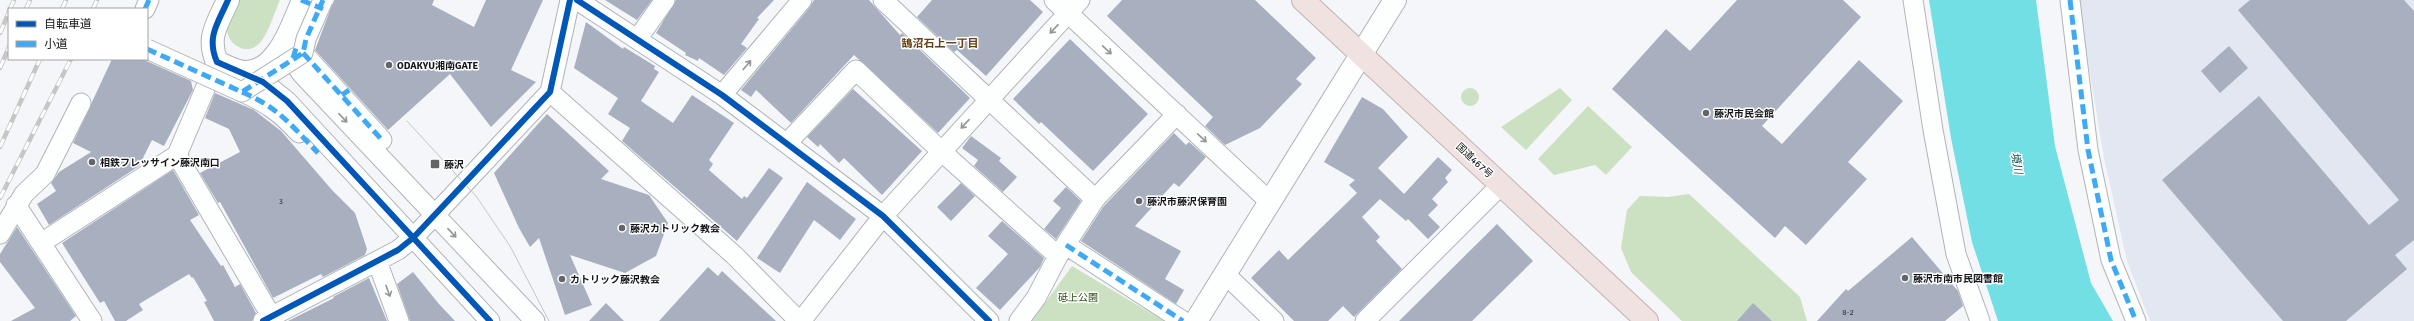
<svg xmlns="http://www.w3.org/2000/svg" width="2414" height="321" font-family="Signika,'Noto Sans JP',sans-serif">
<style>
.built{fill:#e2e7f2}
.green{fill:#cbe1c1}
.water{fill:#72dfe4}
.building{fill:#a8b0c0}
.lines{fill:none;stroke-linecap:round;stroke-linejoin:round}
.street-casing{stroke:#b1b3b6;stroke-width:21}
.secondary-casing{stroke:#b1b3b6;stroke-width:24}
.highway-casing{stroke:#bfb2b2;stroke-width:24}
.street{stroke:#fdfefe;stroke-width:19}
.secondary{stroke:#fdfefe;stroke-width:22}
.highway{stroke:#f0e2e1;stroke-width:22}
.tram{stroke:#c6c6c7;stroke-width:1}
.rail-casing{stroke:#c6c6c7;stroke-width:4.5}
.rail{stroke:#fff;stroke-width:3;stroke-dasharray:9;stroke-linecap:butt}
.street-bridge-casing{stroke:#b1b3b6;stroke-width:21;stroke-linecap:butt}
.street-bridge{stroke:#fdfefe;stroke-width:19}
.quiet{stroke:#3fa9f5;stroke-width:5;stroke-dasharray:10 5;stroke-linecap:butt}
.cycleway-casing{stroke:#fff;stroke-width:8}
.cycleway{stroke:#0057b8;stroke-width:6}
.oneway{stroke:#959697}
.poi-dot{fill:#646568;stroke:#fff;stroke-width:1.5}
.labels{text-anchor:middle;stroke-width:3;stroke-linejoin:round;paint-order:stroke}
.number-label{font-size:8px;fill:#3a3d44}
.poi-label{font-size:10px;font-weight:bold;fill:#16171a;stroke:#fff;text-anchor:start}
.street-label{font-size:10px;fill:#16171a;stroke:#fff}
.park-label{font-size:10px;fill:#29480e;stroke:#fff}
.neighbourhood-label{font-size:11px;font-weight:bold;fill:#664111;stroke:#fff}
.water-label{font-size:11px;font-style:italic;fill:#125254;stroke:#fff}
</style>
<rect width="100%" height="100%" fill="#f4f6fa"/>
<path class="built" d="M2078 0H2414V321H2150L2127 261 2104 158Z"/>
<path class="green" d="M239 0H280C274 13 270 29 262 40 251 57 228 48 227 29 227 20 236 8 239 0Z
M1461 97a9 9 0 1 1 18 0a9 9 0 1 1-18 0Z
M1560 88 1572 100 1526 150 1501 127Z
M1588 106 1632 147 1606 175 1595 165 1554 175 1538 159Z
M1689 194 1800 297 1807 321H1682L1631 272 1621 248 1627 210 1640 196 1668 197Z
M1072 266 1164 321H1032Z"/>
<path class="water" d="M1929 0H2036L2055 146 2091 283 2113 321H1998L1972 242 1951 138Z"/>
<path class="building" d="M334 0H434L432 5 474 27 486 0H543L511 70 536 82 491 127 450 74 388 130 315 50Z
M605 0H652L637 20Z
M676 0H774L757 18 759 19 741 44 747 48 724 75 699 58 698 61 685 55 686 53 656 33Z
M814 0H869L900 35 902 33 970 98 938 133 854 55 791 123 756 90 751 97 741 90 810 7Z
M932 0H1030L1043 12 986 76 957 50 954 52 917 17Z
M1122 0H1255L1316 58 1296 79 1302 84 1260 128 1225 145 1205 126 1213 117 1107 16Z
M1737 0H1843L1861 17 1762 126 1782 144 1859 60 1903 101 1848 162 1867 179 1806 245 1785 226 1775 238 1612 89 1666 29 1690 51Z
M2250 0H2404L2414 11V240L2395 255 2407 269 2346 321H2283L2162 180 2259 96 2369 225 2399 200 2238 10Z
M586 22 623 49 624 47 655 66 654 69 659 72 641 101 673 123 692 95 734 123 709 160 713 164 709 170 742 199 744 196 747 198 769 168 783 178 737 241 622 141 630 128 608 114 618 98 574 68Z
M1070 39 1148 114 1093 171 1041 122 1039 124 1013 99Z
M2229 46 2248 68 2220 93 2201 71Z
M112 59H142L191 81 193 90 164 146 152 140 139 166 49 225 37 204 56 191 51 183 59 172 91 152 73 143Z
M853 89 922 151 882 195 844 158 839 163 820 144 818 147 807 137Z
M215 93 254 110 281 131 332 190 355 213 367 249 365 255 323 277 321 274 273 298 220 202 218 203 200 173 240 152 229 129 205 118Z
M1362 97 1383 109 1408 137 1378 168 1404 194 1438 157 1452 170 1445 178 1448 182 1432 199 1438 205 1428 215 1440 227 1428 239 1408 219 1406 221 1380 199 1362 217 1380 237 1376 241 1402 269 1354 317 1343 306 1328 321H1294L1251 278 1279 250 1288 260 1357 193 1349 185 1355 180 1324 162Z
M547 114 609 171 601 179 649 195 668 223 656 256 625 273 570 255 592 305 565 315 539 238 530 247 519 228 494 173Z
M1174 133 1186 145 1189 142 1206 157 1179 187 1174 183 1135 226 1181 251 1165 279 1184 290 1176 304 1081 241 1103 207Z
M971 136 1001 158 999 161 1017 177 1003 192 974 166 978 160 962 148Z
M173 170 199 215 190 220 221 266 223 265 235 287 240 284 256 313 252 321H214L204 302 207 301 193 277 192 278 189 274 139 304 143 310 126 321H115L104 301 100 303 62 243Z
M807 182 856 219 840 240 814 220 780 273 757 258Z
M961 183 975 196 951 221 937 207Z
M1066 187 1081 201 1056 239 1044 229 1061 208 1053 201Z
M1002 221 1044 258 1040 267 1000 310 976 288 1008 254 988 236Z
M1497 224 1533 261 1472 321H1399Z
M17 227 76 316 70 321H11L35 308 0 262V254Z
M1912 237 1958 291 1963 306 1945 321H1817L1846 289 1848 291Z
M708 267 718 276 722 271 776 321H659Z
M413 272 439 304 455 321H410L397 284Z
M369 278 387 321H288L334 298 333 297Z
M606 303 624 321H589Z
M1753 303 1772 321H1737Z"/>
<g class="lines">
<g class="street-casing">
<path id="street" d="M577 0 722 95 883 216 989 321
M883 0 1095 199
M1054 0 1269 201
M1913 0 1933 130 1956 254 1980 321
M2070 0 2088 150 2111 260 2136 321
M145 9 149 0
M638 38 665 0
M287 45 291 59 302 74 535 321
M303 53 382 140
M246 75 263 82 287 101 490 321
M242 92C267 103 281 113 299 133
M550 92 734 255 799 321
M722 95 802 0
M787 143 856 70 941 151 1058 256
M177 155 274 321
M16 205 92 321
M0 234 24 194 45 174 81 103
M41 243 177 155 216 63
M1066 245 1183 321
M377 261 399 321
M1225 274 1274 321
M263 321 398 250 413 238 550 92 570 0
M801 321 883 216 1080 0
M1019 321 1036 298 1058 256 1095 199 1177 114
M1365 321 1501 185"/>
</g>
<g class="secondary-casing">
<path id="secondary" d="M228 0C218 23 206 37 217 62 226 66 236 72 246 72 278 72 293 23 303 0
M1196 321 1395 0"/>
</g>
<g class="highway-casing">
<path id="highway" d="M1303 0 1647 321"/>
</g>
<use href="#street" class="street"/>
<use href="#secondary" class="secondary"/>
<use href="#highway" class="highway"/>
<path class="tram" d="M407 121 476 196 510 246 549 321"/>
<g class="rail-casing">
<path id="rail" d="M10 9 14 0
M26 9 30 0
M62 9 66 0
M93 9 97 0
M0 33 9 12
M0 68 9 47
M0 147 40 59
M0 198 71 59"/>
</g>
<use href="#rail" class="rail"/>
<g class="street-bridge-casing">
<path id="street-bridge" d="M147 49 242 92 303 53 306 39 323 0"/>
</g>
<use href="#street-bridge" class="street-bridge"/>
<path class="quiet" d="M301 0 323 9
M2070 0 2088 150 2111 260 2136 321
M145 9 149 0
M147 49 242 92 303 53 306 39 323 0
M303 53 382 140
M293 58 296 48
M242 92C279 108 291 125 318 153
M342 95 349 90
M1066 245 1183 321"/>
<g class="cycleway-casing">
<path id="cycleway" d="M228 0C218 23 206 37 217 62L263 82 287 101 490 321
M577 0 722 95 883 216 989 321
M263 321 398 250 413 238 550 92 570 0"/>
</g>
<use href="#cycleway" class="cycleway"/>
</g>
<defs><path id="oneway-shaft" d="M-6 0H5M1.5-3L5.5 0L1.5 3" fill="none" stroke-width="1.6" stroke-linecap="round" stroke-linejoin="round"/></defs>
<g class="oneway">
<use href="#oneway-shaft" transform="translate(1054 29) rotate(133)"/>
<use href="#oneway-shaft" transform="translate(1107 50) rotate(43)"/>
<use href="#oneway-shaft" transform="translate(747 65) rotate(-50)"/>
<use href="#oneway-shaft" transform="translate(343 118) rotate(47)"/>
<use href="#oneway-shaft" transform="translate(965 124) rotate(133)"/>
<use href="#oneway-shaft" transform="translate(1202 138) rotate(43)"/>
<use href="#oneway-shaft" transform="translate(452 233) rotate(47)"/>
<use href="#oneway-shaft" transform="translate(388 291) rotate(70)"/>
</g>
<g class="poi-dot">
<circle cx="389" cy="65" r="4"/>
<circle cx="1706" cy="113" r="4"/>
<circle cx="92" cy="162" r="4"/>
<rect x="430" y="159" width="10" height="10" rx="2"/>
<circle cx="1139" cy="201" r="4"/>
<circle cx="622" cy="228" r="4"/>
<circle cx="1905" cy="278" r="4"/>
<circle cx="562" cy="279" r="4"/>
</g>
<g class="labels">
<g class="number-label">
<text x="281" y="204">3</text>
<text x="1848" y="315">8-2</text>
</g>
<g class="poi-label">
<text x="397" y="69">ODAKYU湘南GATE</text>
<text x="1714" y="117">藤沢市民会館</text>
<text x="100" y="166">相鉄フレッサイン藤沢南口</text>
<text x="444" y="168">藤沢</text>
<text x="1147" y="205">藤沢市藤沢保育園</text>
<text x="630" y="232">藤沢カトリック教会</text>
<text x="1913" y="282">藤沢市南市民図書館</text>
<text x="570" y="283">カトリック藤沢教会</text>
</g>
<g class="street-label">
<text transform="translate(1475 160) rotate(43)" y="4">国道467号</text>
</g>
<g class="park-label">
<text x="1078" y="301">砥上公園</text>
</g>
<g class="neighbourhood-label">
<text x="940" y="47">鵠沼石上一丁目</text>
</g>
<g class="water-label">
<text transform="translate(2017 163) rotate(80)" y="4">境川</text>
</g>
</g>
<rect x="8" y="8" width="140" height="52" fill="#ffffff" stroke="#a2a2a3"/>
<rect x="16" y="21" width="20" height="6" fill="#0057b8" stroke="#a2a2a3"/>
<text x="44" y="28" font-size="12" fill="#16171a">自転車道</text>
<rect x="16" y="41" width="20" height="6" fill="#3fa9f5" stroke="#a2a2a3"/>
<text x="44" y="48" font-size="12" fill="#16171a">小道</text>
</svg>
